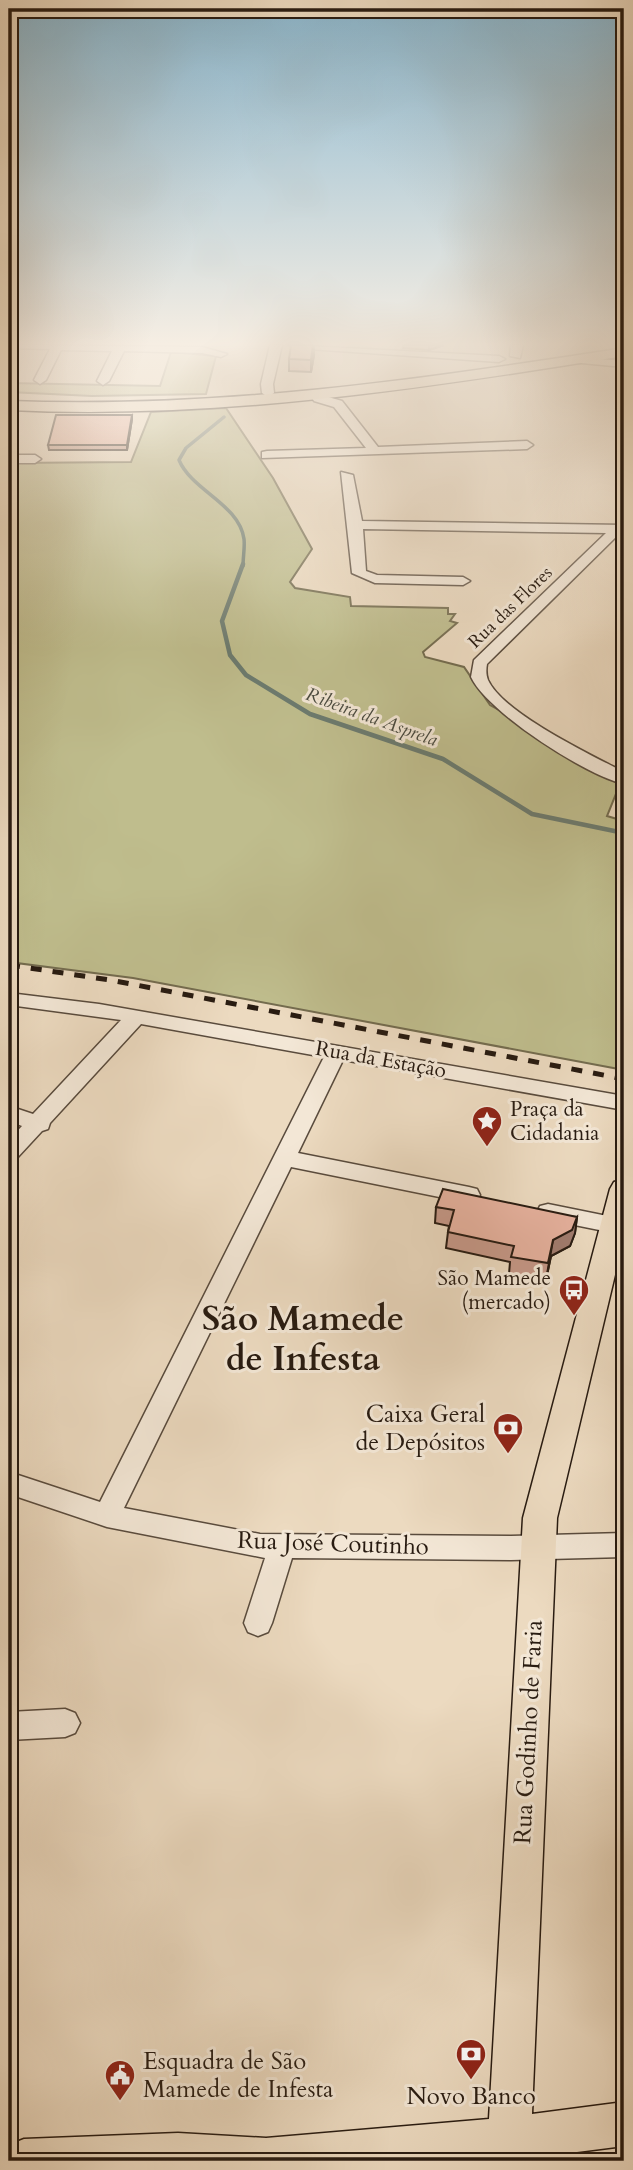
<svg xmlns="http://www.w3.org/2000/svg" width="633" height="2170" font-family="Cardo,serif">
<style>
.green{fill:#bfbd8d;stroke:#746c4f;stroke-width:2}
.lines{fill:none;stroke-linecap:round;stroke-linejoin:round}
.stream-far1{stroke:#6c7b6f;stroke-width:3.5}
.stream{stroke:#6c7b6f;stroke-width:4.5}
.minor-casing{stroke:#594b3d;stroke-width:3}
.major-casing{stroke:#281b11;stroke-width:3}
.minor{fill:#f3e7d6;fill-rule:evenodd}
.major{fill:#ecdac0;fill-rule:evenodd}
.rail{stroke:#281b11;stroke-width:5;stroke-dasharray:11 11;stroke-linecap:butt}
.wall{fill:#c69888;stroke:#281b11;stroke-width:2}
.shaded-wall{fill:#a17c6f;stroke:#281b11;stroke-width:2}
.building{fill:#e6b19e;stroke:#281b11;stroke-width:2}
.labels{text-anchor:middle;stroke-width:6;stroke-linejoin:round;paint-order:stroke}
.far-street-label{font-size:18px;fill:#281b11;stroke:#f3e7d6}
.far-water-label{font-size:19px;font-style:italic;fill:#4a4b40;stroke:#f3e7d6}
.street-label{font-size:21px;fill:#281b11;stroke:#f3e7d6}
.poi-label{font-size:21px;fill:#281b11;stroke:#f3e7d6;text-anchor:start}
.near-poi-label{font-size:24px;fill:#281b11;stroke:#f3e7d6;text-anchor:end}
.near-street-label{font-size:24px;fill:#281b11;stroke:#f3e7d6}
.town-label{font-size:35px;font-weight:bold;fill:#281b11;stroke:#f3e7d6}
</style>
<rect width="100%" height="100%" fill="#ecdac0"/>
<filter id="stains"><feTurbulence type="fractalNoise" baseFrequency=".00286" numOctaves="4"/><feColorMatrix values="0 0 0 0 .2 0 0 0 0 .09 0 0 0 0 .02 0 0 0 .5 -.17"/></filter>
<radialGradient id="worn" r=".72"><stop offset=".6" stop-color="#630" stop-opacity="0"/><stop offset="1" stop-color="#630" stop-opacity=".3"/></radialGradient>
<path class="green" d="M171 352 216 356 206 394 92 396 9 392V383L160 386Z
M226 408 273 478 312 549 290 582 295 588 350 597 351 606 448 608V614H455L450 621 457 623 423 652 425 657 464 667 490 705 622 779 607 816 624 821V1070L133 978 9 962V463L131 462 151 412Z"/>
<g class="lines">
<path class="stream-far1" d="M224 417 186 448 179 460C192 491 239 504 244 539 245 547 243 557 243 566"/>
<path class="stream" d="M243 564 222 621 230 655 246 675 310 714 443 759 532 814 624 833"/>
<g class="minor-casing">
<path id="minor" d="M9 345 202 347 227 354 221 357 202 353 124 351 109 381 103 385 97 381 112 351 61 350 46 380 40 384 34 380 50 349 9 348Z
M270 345H282L273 384 274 393 268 397 262 393 261 384Z
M288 345 499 356 505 359 499 362 294 348Z
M511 345H523L520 358 510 356Z
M574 357 624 361V367L570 362 568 360Z
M318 394 342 401 378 447 527 441 533 445 527 449 262 458V452L267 451 366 448 334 407 314 401 312 398Z
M9 455H35L41 459 35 463H9Z
M341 472 353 475 362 521 624 525V533H620L487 664C486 670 486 675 488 680 503 713 591 755 624 772V784C587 776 487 712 471 677L474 660 606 533 363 529 366 571 377 575 463 577 470 581 463 585 375 583 352 573Z
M9 993 99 1004 624 1096V1110L343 1060 298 1153 469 1187 477 1189 480 1195 477 1201 469 1203 291 1167 124 1508 260 1534 511 1536 624 1533V1557L511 1560 292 1558 272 1623 268 1632 258 1636 248 1632 244 1623 265 1558 107 1527 9 1494V1472L100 1502 324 1057 141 1024 50 1123 48 1129 42 1131 17 1158 9 1161V1140L22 1126 9 1121V1106L33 1114 121 1020 9 1005Z
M548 1204 622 1219 624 1227 614 1233 540 1218 537 1212 540 1206Z
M65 1709 75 1713 80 1723 75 1733 65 1737 9 1740V1712Z"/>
</g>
<g class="major-casing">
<path id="major" d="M624 348V356C420 389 216 420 9 410V401C217 409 419 380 624 348Z
M624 1179V1237L557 1518 532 2114 624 2102V2146L530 2158V2161H9V2145L24 2139 178 2133 266 2138 489 2119 523 1518 610 1189 614 1182Z"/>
</g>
<use href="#minor" class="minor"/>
<use href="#major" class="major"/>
<path class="rail" d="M9 965 110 980 624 1079"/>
</g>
<path class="wall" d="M403 345H444L429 350 403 348Z
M314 355 311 372 289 371V359Z
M132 415V419L127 450H49L48 445Z
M436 1207 577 1217 575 1233 570 1246 551 1256 546 1280 509 1274 510 1262 446 1248 448 1232 449 1226 435 1223Z"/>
<path class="shaded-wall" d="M314 345V355L311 372V360Z
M429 345H444L429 350Z
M132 415V419L127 450V445Z
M577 1217 575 1233 570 1246 551 1256 546 1280 553 1240Z"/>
<path class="building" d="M291 345H313L311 360 289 359Z
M56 415H132L127 445H48Z
M443 1189 577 1217 572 1230 553 1240 548 1263 511 1257 514 1246 448 1232 454 1210 436 1207Z"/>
<linearGradient id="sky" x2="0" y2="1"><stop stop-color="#89b7d0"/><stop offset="0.53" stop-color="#f6eee3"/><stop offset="1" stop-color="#f6eee3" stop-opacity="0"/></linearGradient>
<rect width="633" height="649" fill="url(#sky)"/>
<defs>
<g id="sight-pin" transform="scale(1.575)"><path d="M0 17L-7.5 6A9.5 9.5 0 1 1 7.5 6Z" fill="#8f2418" stroke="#f3e7d6"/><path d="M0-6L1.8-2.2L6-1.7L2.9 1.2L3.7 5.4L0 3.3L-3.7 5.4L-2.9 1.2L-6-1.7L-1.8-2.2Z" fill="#fff"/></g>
<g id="bus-pin" transform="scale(1.575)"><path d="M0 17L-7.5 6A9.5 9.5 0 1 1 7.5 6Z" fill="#8f2418" stroke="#f3e7d6"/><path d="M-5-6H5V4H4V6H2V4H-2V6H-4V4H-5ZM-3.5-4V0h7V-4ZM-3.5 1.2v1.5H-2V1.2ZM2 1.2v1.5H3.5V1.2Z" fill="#fff"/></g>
<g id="bank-pin" transform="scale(1.575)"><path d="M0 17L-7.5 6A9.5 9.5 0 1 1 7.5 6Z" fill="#8f2418" stroke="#f3e7d6"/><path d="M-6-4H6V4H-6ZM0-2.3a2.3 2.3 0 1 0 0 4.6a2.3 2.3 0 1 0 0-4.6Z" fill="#fff"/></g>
<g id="civic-pin" transform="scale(1.575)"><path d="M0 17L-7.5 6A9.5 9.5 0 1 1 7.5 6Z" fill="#8f2418" stroke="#f3e7d6"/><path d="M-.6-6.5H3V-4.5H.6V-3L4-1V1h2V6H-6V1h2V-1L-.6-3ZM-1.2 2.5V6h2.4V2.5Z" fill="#fff"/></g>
</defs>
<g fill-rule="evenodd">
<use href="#sight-pin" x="487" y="1121"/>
<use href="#bus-pin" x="574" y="1290"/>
<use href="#bank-pin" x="508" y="1428"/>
<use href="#bank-pin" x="471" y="2054"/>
<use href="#civic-pin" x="120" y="2075"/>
</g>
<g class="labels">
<g class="far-street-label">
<text transform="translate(510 607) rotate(-44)" y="6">Rua das Flores</text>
</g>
<g class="far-water-label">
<text transform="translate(372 716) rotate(20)" y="7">Ribeira da Asprela</text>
</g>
<g class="street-label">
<text transform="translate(381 1059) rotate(10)" y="7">Rua da Estação</text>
</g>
<g class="poi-label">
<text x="510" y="1116">Praça da<tspan x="510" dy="24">Cidadania</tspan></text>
<text x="551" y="1285" text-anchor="end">São Mamede<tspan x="551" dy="24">(mercado)</tspan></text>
</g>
<g class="near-poi-label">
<text x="485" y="1422">Caixa Geral<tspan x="485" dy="28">de Depósitos</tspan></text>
<text x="143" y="2069" text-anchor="start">Esquadra de São<tspan x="143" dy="28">Mamede de Infesta</tspan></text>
<text x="471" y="2104" text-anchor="middle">Novo Banco</text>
</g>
<g class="near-street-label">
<text transform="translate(333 1543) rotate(2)" y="8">Rua José Coutinho</text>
<text transform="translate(528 1732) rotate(-87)" y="8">Rua Godinho de Faria</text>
</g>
<g class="town-label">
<text x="303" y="1330">São Mamede<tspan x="303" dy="40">de Infesta</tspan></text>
</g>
</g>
<rect width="633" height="2170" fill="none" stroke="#ecdac0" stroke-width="35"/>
<rect x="10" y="10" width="612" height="2149" fill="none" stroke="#281b11" stroke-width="3.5"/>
<rect x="18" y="18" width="598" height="2135" fill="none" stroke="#281b11" stroke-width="2"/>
<rect width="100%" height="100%" filter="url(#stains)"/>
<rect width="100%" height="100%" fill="url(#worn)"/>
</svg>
